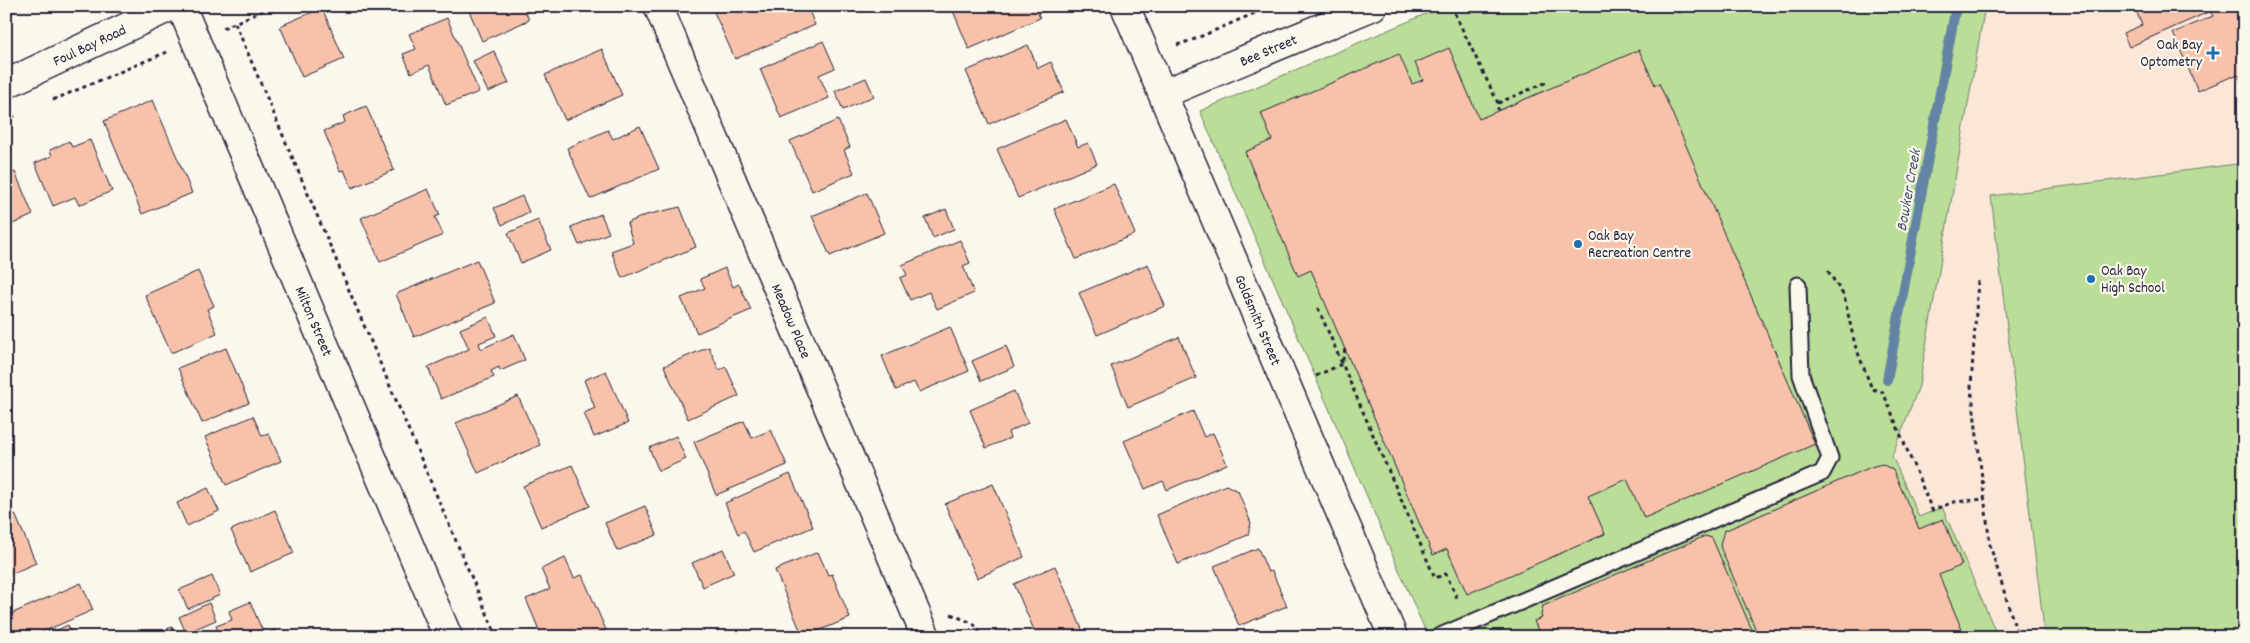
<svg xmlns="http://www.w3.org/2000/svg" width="2250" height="643" font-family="Dekko,sans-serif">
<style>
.built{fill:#fae7d8}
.green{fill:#badd97;stroke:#6e8069}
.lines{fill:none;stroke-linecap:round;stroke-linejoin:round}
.stream{stroke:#6384a5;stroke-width:10}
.building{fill:#f7c2a9;stroke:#22223b}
.lane-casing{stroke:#22223b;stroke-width:19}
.street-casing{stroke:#22223b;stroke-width:31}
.secondary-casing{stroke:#22223b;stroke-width:31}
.path{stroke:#22223b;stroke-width:3;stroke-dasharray:4 4;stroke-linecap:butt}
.lane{stroke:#fbf7ec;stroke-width:15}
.street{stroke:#fbf7ec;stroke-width:28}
.secondary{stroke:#fbf7ec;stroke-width:28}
.poi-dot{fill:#1f6fb2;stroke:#fbf7ec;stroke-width:2}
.labels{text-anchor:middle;stroke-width:4.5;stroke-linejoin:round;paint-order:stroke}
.poi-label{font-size:15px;fill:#22223b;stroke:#fbf7ec;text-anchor:start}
.street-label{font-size:15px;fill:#22223b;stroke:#fbf7ec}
.water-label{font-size:16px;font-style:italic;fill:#425370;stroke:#fbf7ec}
</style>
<rect width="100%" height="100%" fill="#fbf7ec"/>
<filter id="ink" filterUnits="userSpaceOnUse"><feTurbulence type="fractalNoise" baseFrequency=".02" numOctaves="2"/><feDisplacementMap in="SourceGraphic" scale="10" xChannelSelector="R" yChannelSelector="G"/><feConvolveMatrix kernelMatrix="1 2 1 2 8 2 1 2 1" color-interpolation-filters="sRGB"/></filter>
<g filter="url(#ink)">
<path class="built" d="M1985 6H2244V637H1998L1942 508 1919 517 1892 456 1919 386Z"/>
<path class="green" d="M1444 6H1985L1919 386 1892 456 1919 517 1942 507 1998 637H1428L1200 111Z
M2244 163V637H2045L1991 196Z"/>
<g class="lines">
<path class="stream" d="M1887 380 1956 6"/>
</g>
<path class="building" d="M6 6H21L6 13Z
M467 6H523L529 20 482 41Z
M727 6H807L815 25 735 59 714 12Z
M951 6H1035L1040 18 969 49Z
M2134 6H2222L2129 47 2123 33 2142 25Z
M2225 6H2244V83L2242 84 2238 74 2198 91 2173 33 2213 16 2211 13Z
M322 8 344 59 302 77 280 26Z
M447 18 479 92 446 105 429 65 411 73 403 54 416 49 409 34Z
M823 41 835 68 819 75 829 98 781 118 760 69Z
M1028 45 1038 68 1051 62 1064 92 989 124 966 71Z
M1449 48 1479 119 1639 50 1655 85 1659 83 1815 444 1644 518 1627 479 1588 496 1605 534 1467 594 1447 549 1433 555 1311 270 1298 276 1245 152 1272 140 1261 113 1399 54 1412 84 1423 80 1415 63Z
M602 49 622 95 565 120 545 75Z
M494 51 509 83 488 92 473 61Z
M866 78 874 96 843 110 835 91Z
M153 100 192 193 142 214 104 121Z
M366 106 394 170 352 188 344 170 340 171 324 131 345 122 343 116Z
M1066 119 1078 147 1088 143 1097 164 1018 198 997 149Z
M838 120 850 147 844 150 854 173 812 191 790 141Z
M640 126 659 169 590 199 567 148 608 130 613 139Z
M90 140 112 191 79 205 75 197 53 206 35 163 52 156 50 150 69 141 72 147Z
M15 172 33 215 6 227V176Z
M1114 184 1135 234 1076 259 1054 209Z
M428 189 440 215 435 217 443 235 380 262 361 218Z
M867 193 884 233 830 256 812 216Z
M522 196 529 212 502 225 494 208Z
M680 207 696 247 622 278 611 251 633 243 627 223 646 215Z
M946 209 954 229 933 238 925 218Z
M601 214 609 233 579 245 571 227Z
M538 220 551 250 521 263 508 233Z
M960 240 970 263 963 266 974 293 937 309 929 292 910 300 900 278 907 275 902 265Z
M477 260 495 303 414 337 396 294Z
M1148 264 1165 306 1097 335 1079 293Z
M725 268 733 287 739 284 751 310 697 333 681 298 705 288 700 279Z
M198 271 214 306 207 309 217 333 171 353 145 295Z
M488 317 496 336 479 343 481 349 514 334 525 360 500 371 499 367 491 371 494 377 441 399 428 367 469 349 460 329Z
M950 327 969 371 919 392 914 382 896 390 882 356Z
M1179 337 1196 378 1128 407 1111 366Z
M1006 346 1014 367 981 381 972 361Z
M709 347 719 370 726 367 739 396 688 419 664 366Z
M226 348 249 403 202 423 178 368Z
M606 371 628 423 594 437 584 413 595 408 584 380Z
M1014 391 1028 423 1008 432 1010 438 986 448 970 410Z
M518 396 540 445 478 473 456 423Z
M1193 411 1204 437 1213 433 1227 464 1167 490 1163 481 1145 489 1124 441Z
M253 416 262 436 269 434 281 461 226 485 205 437Z
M744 421 752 438 771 430 787 465 716 495 694 442Z
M676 436 686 459 659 471 649 448Z
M1882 464 1893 470 1919 529 1943 519 1962 565 1939 575 1965 637H1759L1721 549 1720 544 1724 531 1871 467Z
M572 465 590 506 541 527 523 486Z
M790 474 813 527 754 552 744 531 738 534 725 503Z
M993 484 1024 557 977 578 945 504Z
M1226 485 1238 491 1251 523 1248 535 1178 564 1157 515Z
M208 488 219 511 187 526 177 503Z
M645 506 657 535 617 551 605 523Z
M275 510 294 553 250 572 231 530Z
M15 514 36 563 6 576V517Z
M1705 536 1712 538 1755 637H1541L1534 621 1542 618 1541 615 1543 606Z
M1258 548 1268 572 1272 571 1287 606 1239 626 1214 566Z
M723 549 734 573 703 587 692 563Z
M818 552 828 575 832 574 850 618 803 637 775 570Z
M565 558 574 578 582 575 606 630 590 637H555L553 632 542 637 526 599 550 589 541 569Z
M1055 566 1085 636 1082 637H1037L1014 584Z
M212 576 220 595 188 609 179 590Z
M81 583 93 610 31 637H6V616Z
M250 602 264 634 275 630 278 637H220L216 626 232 620 229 611Z
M209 603 216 620 186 633 179 617Z
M68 625 73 637H42Z
M172 627 176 637H149Z"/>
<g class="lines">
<g class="lane-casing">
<path id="lane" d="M1438 637 1822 473 1830 458 1801 375 1798 285"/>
</g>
<g class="street-casing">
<g id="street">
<path id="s1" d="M181 6 448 637"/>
<path id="s2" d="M658 6 926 637"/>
<path id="s3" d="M1125 6 1392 634"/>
<path id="s4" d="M1163 94 1373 6"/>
</g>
</g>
<g class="secondary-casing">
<g id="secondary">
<path id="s5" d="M6 84 172 6"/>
</g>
</g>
<path class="path" d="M1451 6 1498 103V110
M1679 13 1682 6
M235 23 497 637
M223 28 273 6
M1177 45 1195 39 1271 6
M53 100 167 52
M1498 103 1547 82
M6 120 15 116
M1828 271 1844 296 1855 345 1872 389 1883 392 1932 510 1954 502 1985 499
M1978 281 1971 386 1990 545 2018 637
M1318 308 1435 578 1446 574 1458 600
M1316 376 1342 364 1345 349
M951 614 974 624 982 637"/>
<use href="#lane" class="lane"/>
<use href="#street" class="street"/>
<use href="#secondary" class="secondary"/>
</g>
</g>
<g class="poi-dot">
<path d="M2210.5 45.5h5v5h5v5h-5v5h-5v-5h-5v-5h5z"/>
<circle cx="1578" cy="244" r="5"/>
<circle cx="2091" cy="279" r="5"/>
</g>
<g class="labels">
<g class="poi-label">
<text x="2202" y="49" text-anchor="end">Oak Bay<tspan x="2202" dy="17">Optometry</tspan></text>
<text x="1588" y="240">Oak Bay<tspan x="1588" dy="17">Recreation Centre</tspan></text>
<text x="2101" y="275">Oak Bay<tspan x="2101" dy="17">High School</tspan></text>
</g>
<g class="street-label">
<text dy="5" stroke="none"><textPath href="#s5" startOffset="92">Foul Bay Road</textPath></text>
<text dy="5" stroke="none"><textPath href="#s4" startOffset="114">Bee Street</textPath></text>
<text dy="5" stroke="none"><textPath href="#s3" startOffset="341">Goldsmith Street</textPath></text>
<text dy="5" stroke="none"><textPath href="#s2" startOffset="342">Meadow Place</textPath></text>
<text dy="5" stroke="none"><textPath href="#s1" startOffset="342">Milton Street</textPath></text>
</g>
<g class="water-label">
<text transform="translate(1907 190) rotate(-80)" y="6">Bowker Creek</text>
</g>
</g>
<rect width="2250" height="643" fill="none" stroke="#fbf7ec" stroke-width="25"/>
<rect x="12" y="12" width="2225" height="618" fill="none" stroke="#22223b" stroke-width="2" filter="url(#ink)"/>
</svg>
